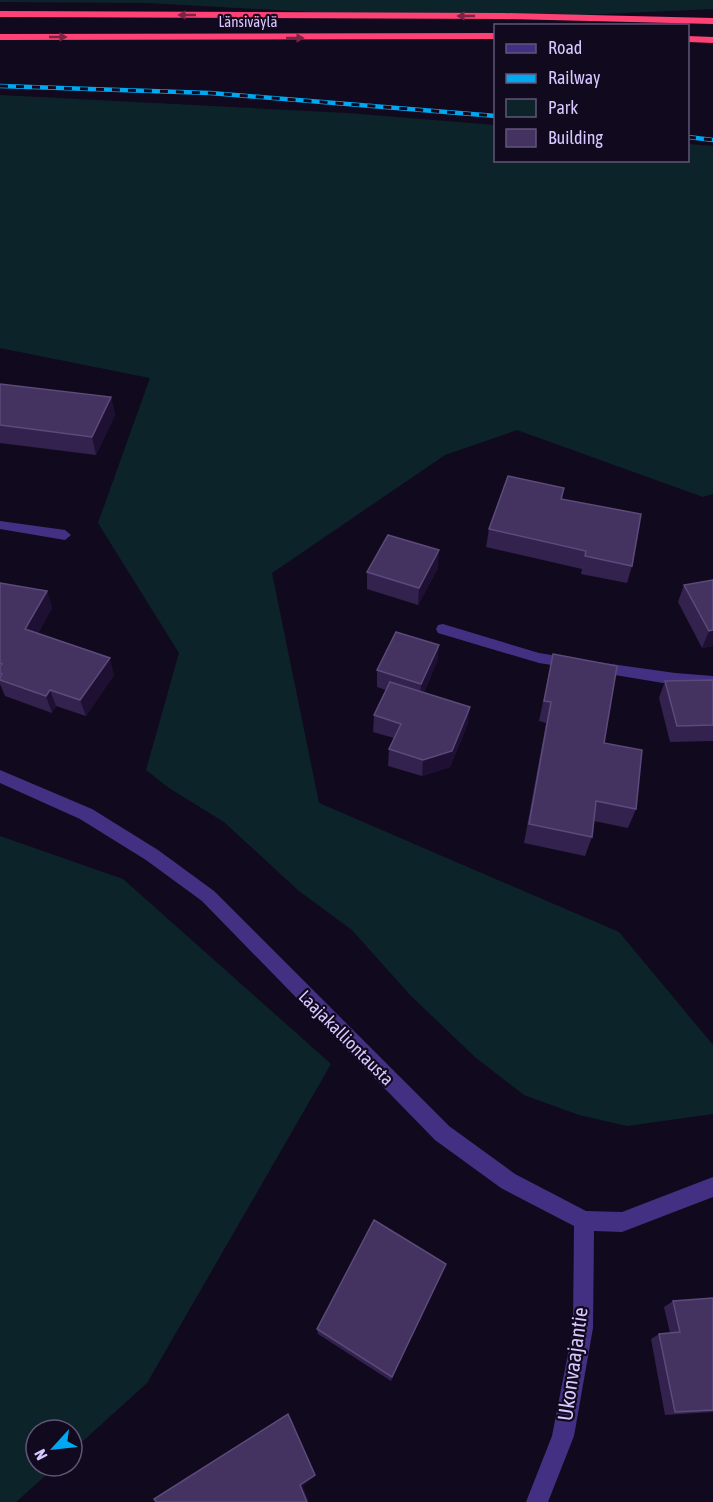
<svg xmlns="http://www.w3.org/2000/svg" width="713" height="1502" font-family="'Asap Condensed',sans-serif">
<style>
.green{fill:#0c2429}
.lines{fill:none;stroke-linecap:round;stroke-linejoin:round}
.minor{fill:#443082;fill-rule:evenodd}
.motorway{fill:#ff4276;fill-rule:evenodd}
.rail-casing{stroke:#00a8f2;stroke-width:4.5}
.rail{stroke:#110a1e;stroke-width:3;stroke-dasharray:8;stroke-linecap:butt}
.wall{fill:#33214e}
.shaded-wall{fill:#1e1033}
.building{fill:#443261;stroke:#5c4a7a;stroke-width:1.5}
.oneway{fill:#7c2346}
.labels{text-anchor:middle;stroke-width:4.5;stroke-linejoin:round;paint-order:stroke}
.far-street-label{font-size:15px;fill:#d9c7ff;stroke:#110a1e}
.street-label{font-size:18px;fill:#d9c7ff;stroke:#110a1e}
.near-street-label{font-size:21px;fill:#d9c7ff;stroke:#110a1e}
</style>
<rect width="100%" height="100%" fill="#110a1e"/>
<path class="green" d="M0 0H713V9L514 18H423L148 3 0 2Z
M0 95 347 113 495 125 496 160H688V144L713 146V494L703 497 517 430 445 455 272 573 319 803 619 932 713 1045V1114L627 1126 579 1115 524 1095 475 1057 411 996 352 930 299 891 224 822 169 788 146 770 179 653 98 523 150 378 0 348Z
M0 836 123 879 331 1064 147 1383 72 1451V1430H36V1466H56L16 1502H0Z"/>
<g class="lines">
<path class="minor" d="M0 521 65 530 71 535 65 540 0 529Z
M443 624 539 653 570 658 577 663 570 668 539 663 438 633 436 629 438 625Z
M597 662 675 673 713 676V688L675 685 597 672 590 667Z
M0 770 92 809 158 850 214 891 449 1126 515 1174 586 1211 622 1212 713 1177V1197L622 1232 594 1231 593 1328 574 1436 548 1502H526L552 1436 573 1328 574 1226 501 1188 435 1140 202 901 146 860 80 819 0 783Z"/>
<path class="motorway" d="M0 11 503 13 713 18V24L503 19 0 17Z
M496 33V39L0 40V34Z
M688 36 713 37V43L688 42Z"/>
<g class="rail-casing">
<path id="rail" d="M0 86 210 93 496 116
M688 137 713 140"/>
</g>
<use href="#rail" class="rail"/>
</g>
<path class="wall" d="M0 384 111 397 115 415 96 455 0 443Z
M564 488 562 499 632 566 627 583 581 574 582 569 486 547 489 529Z
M438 568 418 605 367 589V572Z
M713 580V646L702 648 678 602 684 585Z
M0 583 47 591 52 608 38 633 114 675 86 716 56 706 52 713 5 696 0 684Z
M439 645 437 662 424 692 468 723 450 767 422 776 388 766 389 749 394 738 373 732 374 715 386 690 377 687V670Z
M553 654 604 743 636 809 628 828 594 821 592 837 585 856 524 843 546 723 539 721Z
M713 680V741L670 742 659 698 665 681Z
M443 1270 391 1381 318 1334 317 1329Z
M713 1298V1412L665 1415 651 1339 659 1334 670 1333 664 1307 673 1301Z"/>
<path class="shaded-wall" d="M111 397 115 415 96 455 92 437Z
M439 550 438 568 418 605 419 588Z
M47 591 52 608 31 645 25 629Z
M713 630V646L702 648 709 631Z
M439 645 437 662 420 701 421 684Z
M110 658 114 675 86 716 80 700Z
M50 690 56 706 52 713 46 696Z
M470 707 468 723 450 767 422 776 423 760Z
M446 1264 443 1270 391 1381 392 1377Z
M288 1414 291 1418 316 1476 303 1486 309 1502H307L300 1485Z"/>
<path class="building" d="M0 384 111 397 92 437 0 425Z
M508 476 564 488 561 499 641 514 632 566 585 556 586 551 489 529Z
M388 535 439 550 419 588 367 572Z
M713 580V630L709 631 684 585Z
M0 583 47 591 25 629 110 658 80 700 50 690 46 696 0 680V677L2 674 0 673V666L2 664 0 663Z
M396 632 439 645 421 684 377 670Z
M553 654 617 666 604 743 642 750 636 809 596 801 592 837 529 824 551 702 544 701Z
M713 680V725L677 726 665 681Z
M390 682 470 707 452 751 423 760 389 749 401 724 374 715Z
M374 1220 446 1264 392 1377 317 1329Z
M713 1298V1410L675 1412 659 1334 680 1332 673 1301Z
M288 1414 315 1475 300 1485 307 1502H156L154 1499Z"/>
<defs><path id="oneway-solid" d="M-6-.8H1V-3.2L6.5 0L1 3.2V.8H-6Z" transform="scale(1.5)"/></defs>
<g class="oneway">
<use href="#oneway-solid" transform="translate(187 15) rotate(-180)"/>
<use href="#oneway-solid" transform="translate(466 16) rotate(-180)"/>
<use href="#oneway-solid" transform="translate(58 37)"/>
<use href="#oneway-solid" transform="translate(295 38)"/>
</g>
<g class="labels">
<g class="far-street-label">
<text x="248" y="27">Länsiväylä</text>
</g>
<g class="street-label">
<text transform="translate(346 1038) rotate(45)" y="6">Laajakalliontausta</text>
</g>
<g class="near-street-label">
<text transform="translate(573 1364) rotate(-82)" y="7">Ukonvaajantie</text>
</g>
</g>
<rect x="494" y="24" width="195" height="138" fill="#110a1e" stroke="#615678" stroke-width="1.5"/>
<rect x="506" y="44" width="30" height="9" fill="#443082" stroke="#615678" stroke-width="1.5"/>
<text x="548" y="54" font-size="18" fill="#d9c7ff">Road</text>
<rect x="506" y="74" width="30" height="9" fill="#00a8f2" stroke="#615678" stroke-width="1.5"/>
<text x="548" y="84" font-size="18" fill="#d9c7ff">Railway</text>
<rect x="506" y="99" width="30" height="18" fill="#0c2429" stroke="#615678" stroke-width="1.5"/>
<text x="548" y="114" font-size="18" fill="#d9c7ff">Park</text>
<rect x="506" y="129" width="30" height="18" fill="#443261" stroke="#615678" stroke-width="1.5"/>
<text x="548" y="144" font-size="18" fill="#d9c7ff">Building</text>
<g transform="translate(54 1448) rotate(243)"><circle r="28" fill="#110a1e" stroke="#615678" stroke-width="1.5"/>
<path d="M0-4.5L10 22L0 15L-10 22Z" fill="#00a8f2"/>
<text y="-9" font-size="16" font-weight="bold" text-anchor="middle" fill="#d9c7ff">N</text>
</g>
</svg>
